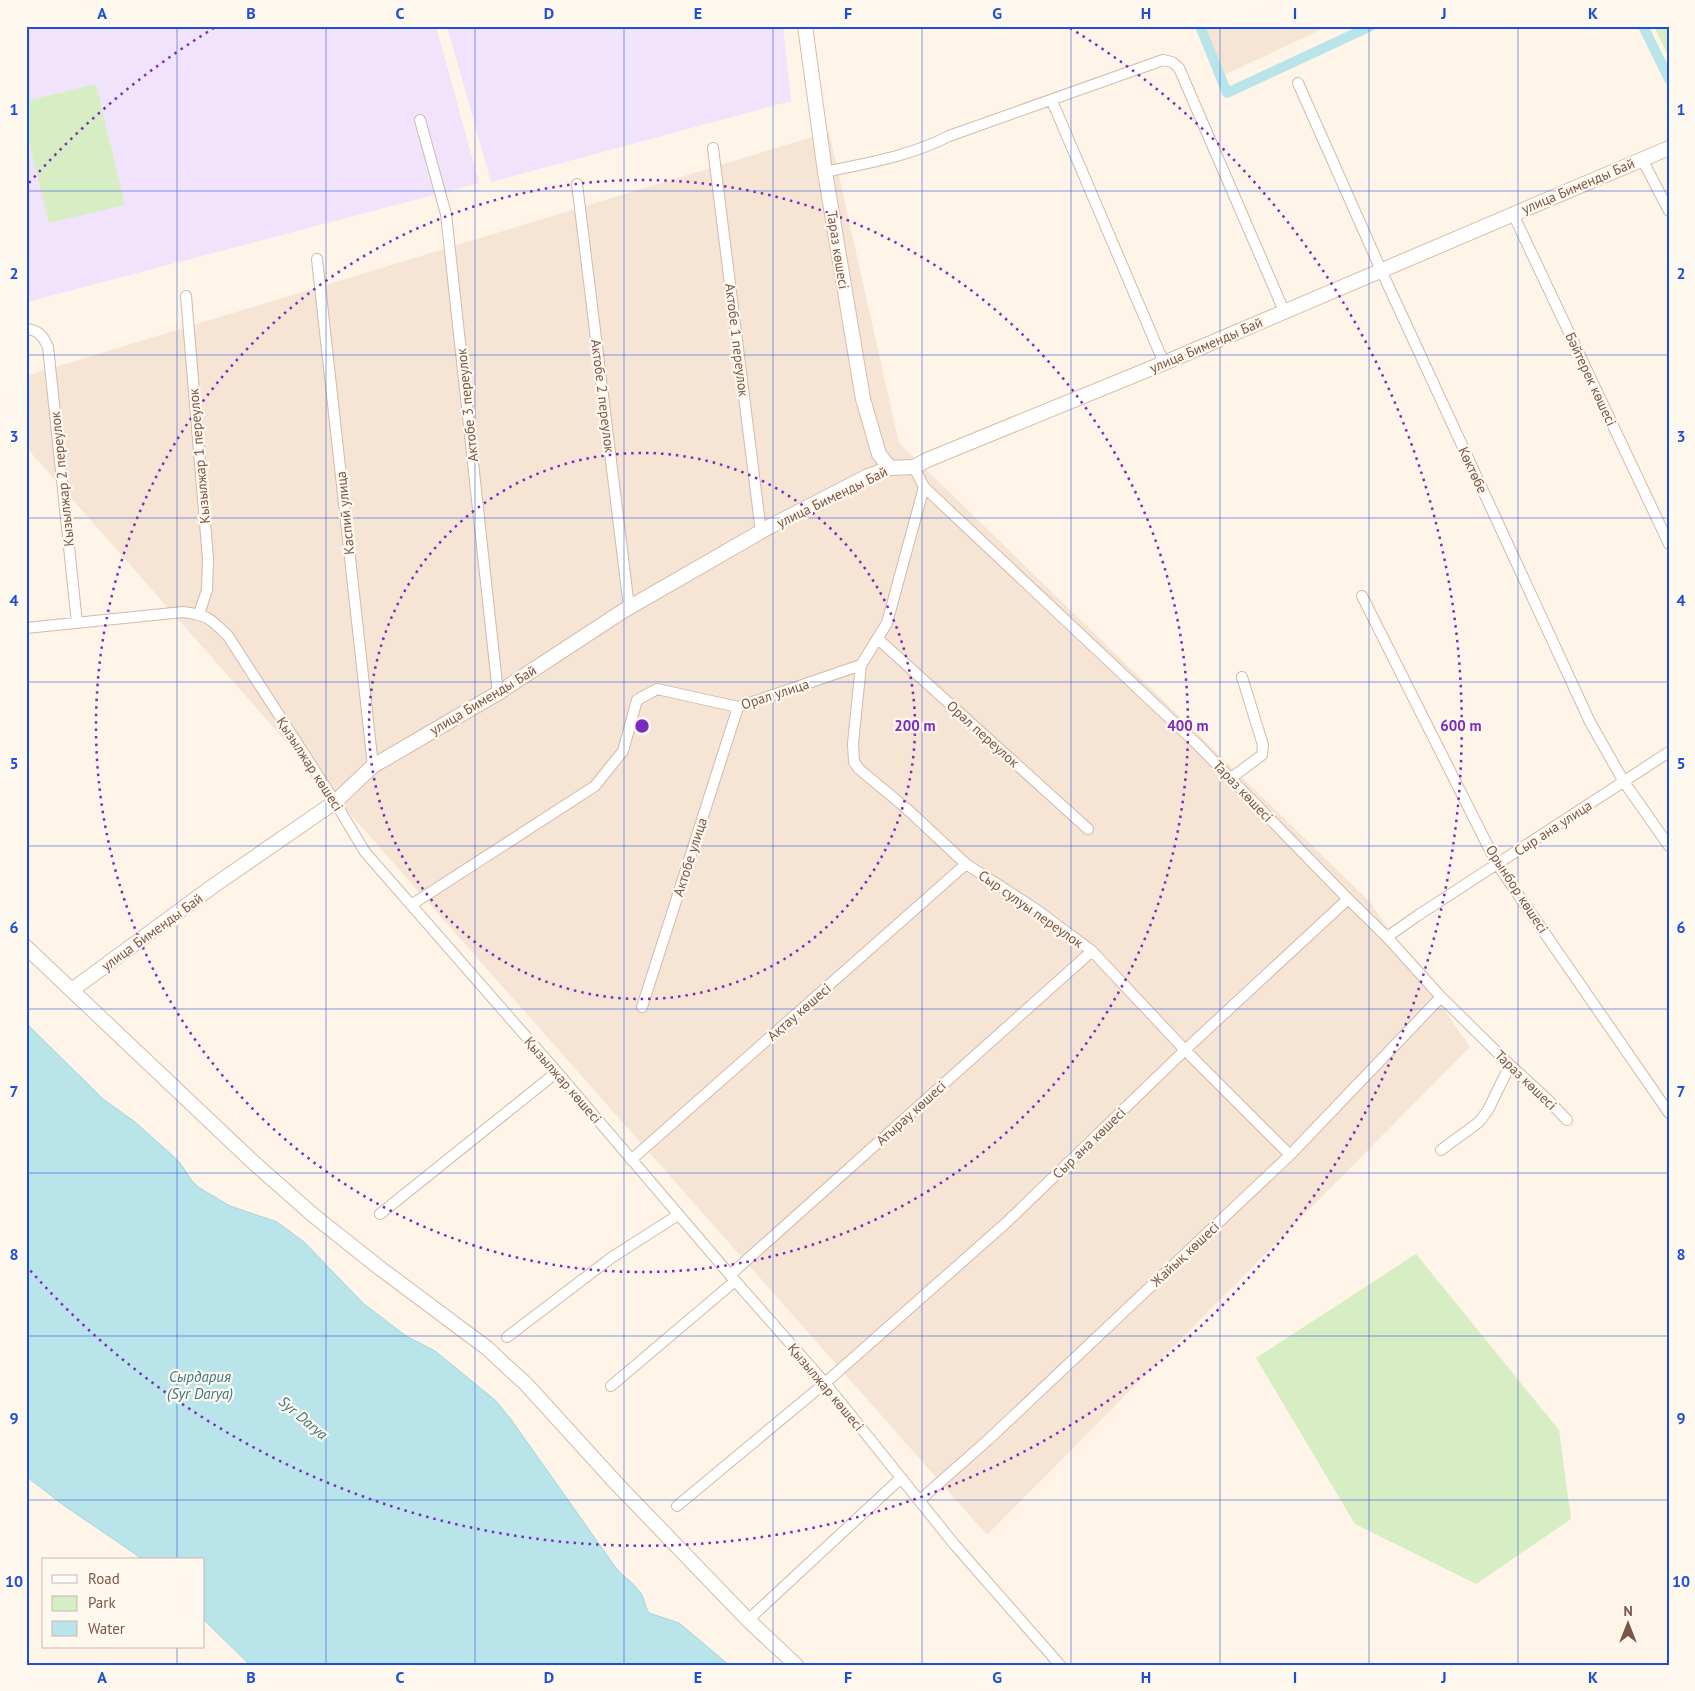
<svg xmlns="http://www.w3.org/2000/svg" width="1695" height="1691" font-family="'PT Sans',sans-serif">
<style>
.residential{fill:#f6e5d4}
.education{fill:#f1e3fb}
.green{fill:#d7edc3}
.water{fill:#b9e5ea;stroke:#9ed6dc}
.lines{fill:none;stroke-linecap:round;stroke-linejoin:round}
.canal{stroke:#b9e5ea;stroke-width:10}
.street-casing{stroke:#d1baab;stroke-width:12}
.secondary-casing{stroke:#d7bcaa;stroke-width:16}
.street{stroke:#fff;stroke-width:10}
.secondary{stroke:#fff;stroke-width:14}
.grid{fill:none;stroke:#1d4ed8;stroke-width:1;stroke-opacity:0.55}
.ring{fill:none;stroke:#7b2cbf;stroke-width:2.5;stroke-dasharray:2.5 5}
.labels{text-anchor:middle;stroke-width:4.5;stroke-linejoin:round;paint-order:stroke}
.street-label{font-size:14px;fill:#7a5748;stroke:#fff8ef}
.water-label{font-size:15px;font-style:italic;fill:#3a7881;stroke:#fff8ef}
.centre{fill:#7b2cbf;stroke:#fff8ef;stroke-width:2.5}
.ring-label{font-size:15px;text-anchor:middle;font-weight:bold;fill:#7b2cbf;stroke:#fff8ef;stroke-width:4.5;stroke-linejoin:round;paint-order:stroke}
.neatline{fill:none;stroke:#1d4ed8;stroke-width:2}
.grid-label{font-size:16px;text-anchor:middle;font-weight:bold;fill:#1d4ed8}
</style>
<rect width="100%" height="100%" fill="#fef4e7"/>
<path class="residential" d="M1204 26H1329L1222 76Z
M829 132 899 443 1369 901 1470 1047 987 1535 26 447V376Z"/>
<path class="education" d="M26 26H436L479 183 27 302Z
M447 26H783L791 101 491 182Z"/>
<path class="green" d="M1654 26H1669V58Z
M96 84 125 205 49 223 26 130V101Z
M1416 1254 1559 1430 1571 1519 1476 1584 1355 1524 1256 1358Z"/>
<path class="water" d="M26 1023 103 1099 135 1122 172 1155 180 1163 192 1181 198 1187 230 1206 277 1222 304 1242 364 1304 406 1336 435 1351 495 1400 510 1418 616 1568C623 1577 633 1582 639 1591 645 1597 644 1606 649 1613L679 1623 729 1665H250L204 1620V1560H144L62 1504 26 1476Z"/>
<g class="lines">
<path class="canal" d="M1200 26 1227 93 1371 26
M1643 26 1669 79"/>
<g class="street-casing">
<path id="street" d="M1298 83 1381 270 1590 722 1624 782 1669 846
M1052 101 1164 363
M420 120 446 214 498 693
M713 148 761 532
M1642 159 1669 211
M825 172C867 163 911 156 949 136L1163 60 1172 62 1179 68 1284 311
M577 184 629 607
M1513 214 1669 544
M317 259 373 766
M186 296 208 559 207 590 199 614
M26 329C39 330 43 336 48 347L77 623
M914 467 924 487 1197 744 1348 899 1387 937 1441 997 1510 1065 1548 1100 1567 1120
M1362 596 1497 864 1669 1113
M26 628 183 612C208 615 211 619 228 636L335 802 365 852 557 1072 730 1275 825 1383 954 1544 1060 1665
M878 639 1088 829
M861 665 853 743 854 762 859 769 907 809 966 864 1037 910 1092 951 1185 1050 1290 1155
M1231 778 1262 755 1263 745 1242 677
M411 905 595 786 623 751 637 700 657 689 738 707 861 665 887 623 924 487
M1387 937 1417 916 1669 752
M642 1007 738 707
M1441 1150 1479 1122 1488 1110 1510 1065
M631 1160 966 864
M380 1214 557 1072
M730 1275 1092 951
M507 1337 611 1258 678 1215
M611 1386 735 1281
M920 1500 989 1439 1290 1155 1441 997
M677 1506 825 1383 1007 1222 1185 1050 1348 899
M748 1620 901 1478"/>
</g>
<g class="secondary-casing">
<path id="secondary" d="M805 26 825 172 863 399 879 454 890 468
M26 947 254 1163 313 1215 381 1269 487 1348 504 1364 526 1384 616 1483 748 1620 796 1665
M72 990 216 884 335 802 373 766 498 693 623 611 769 527 868 476 890 468 914 467 927 460 1164 363 1669 148"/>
</g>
<use href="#street" class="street"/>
<use href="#secondary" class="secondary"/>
</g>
<path class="grid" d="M177 26V1560M326 26V1665M475 26V1665M624 26V1665M773 26V1665M922 26V1665M1071 26V1665M1220 26V1665M1369 26V1665M1518 26V1665M26 191H1669M26 355H1669M26 518H1669M26 682H1669M26 846H1669M26 1009H1669M26 1173H1669M26 1336H1669M26 1500H1669M177 1647V1665"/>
<g class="ring">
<circle cx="642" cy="726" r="273"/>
<circle cx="642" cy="726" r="546"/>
<path d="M29 183A819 819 0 0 1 214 28M1070 28A819 819 0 1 1 29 1269"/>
</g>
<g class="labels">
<g class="street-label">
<text transform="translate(1578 186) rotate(-23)" y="5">улица Бименды Бай</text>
<text transform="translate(838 250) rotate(81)" y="5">Тараз көшесі</text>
<text transform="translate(737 340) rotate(83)" y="5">Актобе 1 переулок</text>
<text transform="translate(1206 345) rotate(-23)" y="5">улица Бименды Бай</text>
<text transform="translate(1591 379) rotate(65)" y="5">Бәйтерек көшесі</text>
<text transform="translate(603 396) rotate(83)" y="5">Актобе 2 переулок</text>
<text transform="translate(467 405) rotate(-96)" y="5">Актобе 3 переулок</text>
<text transform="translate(199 456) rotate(-95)" y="5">Кызылжар 1 переулок</text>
<text transform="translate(1473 470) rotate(65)" y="5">Көктөбе</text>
<text transform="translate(62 479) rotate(-96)" y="5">Кызылжар 2 переулок</text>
<text transform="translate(832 497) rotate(-26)" y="5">улица Бименды Бай</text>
<text transform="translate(345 513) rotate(-96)" y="5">Каспий улица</text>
<text transform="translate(775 694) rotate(-18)" y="5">Орал улица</text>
<text transform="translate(483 700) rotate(-31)" y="5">улица Бименды Бай</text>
<text transform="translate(983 734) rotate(42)" y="5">Орал переулок</text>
<text transform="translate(310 764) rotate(57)" y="5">Қызылжар көшесі</text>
<text transform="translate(1243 791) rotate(46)" y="5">Тараз көшесі</text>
<text transform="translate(1553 828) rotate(-33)" y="5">Сыр ана улица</text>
<text transform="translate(690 857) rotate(-72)" y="5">Актобе улица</text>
<text transform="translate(1517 889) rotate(57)" y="5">Орынбор көшесі</text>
<text transform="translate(1031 909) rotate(35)" y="5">Сыр сулуы переулок</text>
<text transform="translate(152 932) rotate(-36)" y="5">улица Бименды Бай</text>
<text transform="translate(799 1012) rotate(-41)" y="5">Ақтау көшесі</text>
<text transform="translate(563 1080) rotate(49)" y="5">Қызылжар көшесі</text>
<text transform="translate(1526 1080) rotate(44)" y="5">Тараз көшесі</text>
<text transform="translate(911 1113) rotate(-42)" y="5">Атырау көшесі</text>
<text transform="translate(1089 1143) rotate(-44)" y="5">Сыр ана көшесі</text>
<text transform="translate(1185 1254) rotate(-43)" y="5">Жайық көшесі</text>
<text transform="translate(826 1387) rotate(50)" y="5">Қызылжар көшесі</text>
</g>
<g class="water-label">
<text x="200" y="1382">Сырдария<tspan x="200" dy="17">(Syr Darya)</tspan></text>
<text transform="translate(303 1418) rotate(40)" y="5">Syr Darya</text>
</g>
</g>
<circle cx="642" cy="726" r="8" class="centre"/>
<g class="ring-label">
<text x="915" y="731">200 m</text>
<text x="1188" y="731">400 m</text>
<text x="1461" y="731">600 m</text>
</g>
<rect width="1695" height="1691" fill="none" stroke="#fff8ef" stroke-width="55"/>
<rect x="42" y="1558" width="162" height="90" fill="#fff8ef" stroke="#cab8ac"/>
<rect x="52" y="1575" width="25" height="8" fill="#ffffff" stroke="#cab8ac"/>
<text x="88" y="1584" font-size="15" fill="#7a5748">Road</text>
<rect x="52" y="1596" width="25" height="15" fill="#d7edc3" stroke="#cab8ac"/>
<text x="88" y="1608" font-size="15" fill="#7a5748">Park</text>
<rect x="52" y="1621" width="25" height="15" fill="#b9e5ea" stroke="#cab8ac"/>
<text x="88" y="1634" font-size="15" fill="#7a5748">Water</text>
<g transform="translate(1628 1624)" stroke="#fff8ef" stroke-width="4" paint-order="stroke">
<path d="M0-4L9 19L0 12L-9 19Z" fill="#7a5748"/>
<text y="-8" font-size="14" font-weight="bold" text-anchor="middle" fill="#7a5748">N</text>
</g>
<rect x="28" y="28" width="1640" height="1636" class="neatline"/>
<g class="grid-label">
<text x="102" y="19">A</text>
<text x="251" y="19">B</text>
<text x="400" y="19">C</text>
<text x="549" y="19">D</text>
<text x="698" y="19">E</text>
<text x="848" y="19">F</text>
<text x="997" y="19">G</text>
<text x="1146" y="19">H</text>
<text x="1295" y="19">I</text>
<text x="1444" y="19">J</text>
<text x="1593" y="19">K</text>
<text x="14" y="115">1</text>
<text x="1681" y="115">1</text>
<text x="14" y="279">2</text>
<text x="1681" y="279">2</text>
<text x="14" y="442">3</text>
<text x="1681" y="442">3</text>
<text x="14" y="606">4</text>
<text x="1681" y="606">4</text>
<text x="14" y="769">5</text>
<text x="1681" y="769">5</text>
<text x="14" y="933">6</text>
<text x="1681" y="933">6</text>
<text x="14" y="1097">7</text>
<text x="1681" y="1097">7</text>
<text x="14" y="1260">8</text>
<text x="1681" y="1260">8</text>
<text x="14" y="1424">9</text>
<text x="1681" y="1424">9</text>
<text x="14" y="1587">10</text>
<text x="1681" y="1587">10</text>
<text x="102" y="1683">A</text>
<text x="251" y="1683">B</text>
<text x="400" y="1683">C</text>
<text x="549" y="1683">D</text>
<text x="698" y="1683">E</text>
<text x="848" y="1683">F</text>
<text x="997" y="1683">G</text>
<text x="1146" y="1683">H</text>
<text x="1295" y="1683">I</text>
<text x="1444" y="1683">J</text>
<text x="1593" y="1683">K</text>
</g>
</svg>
